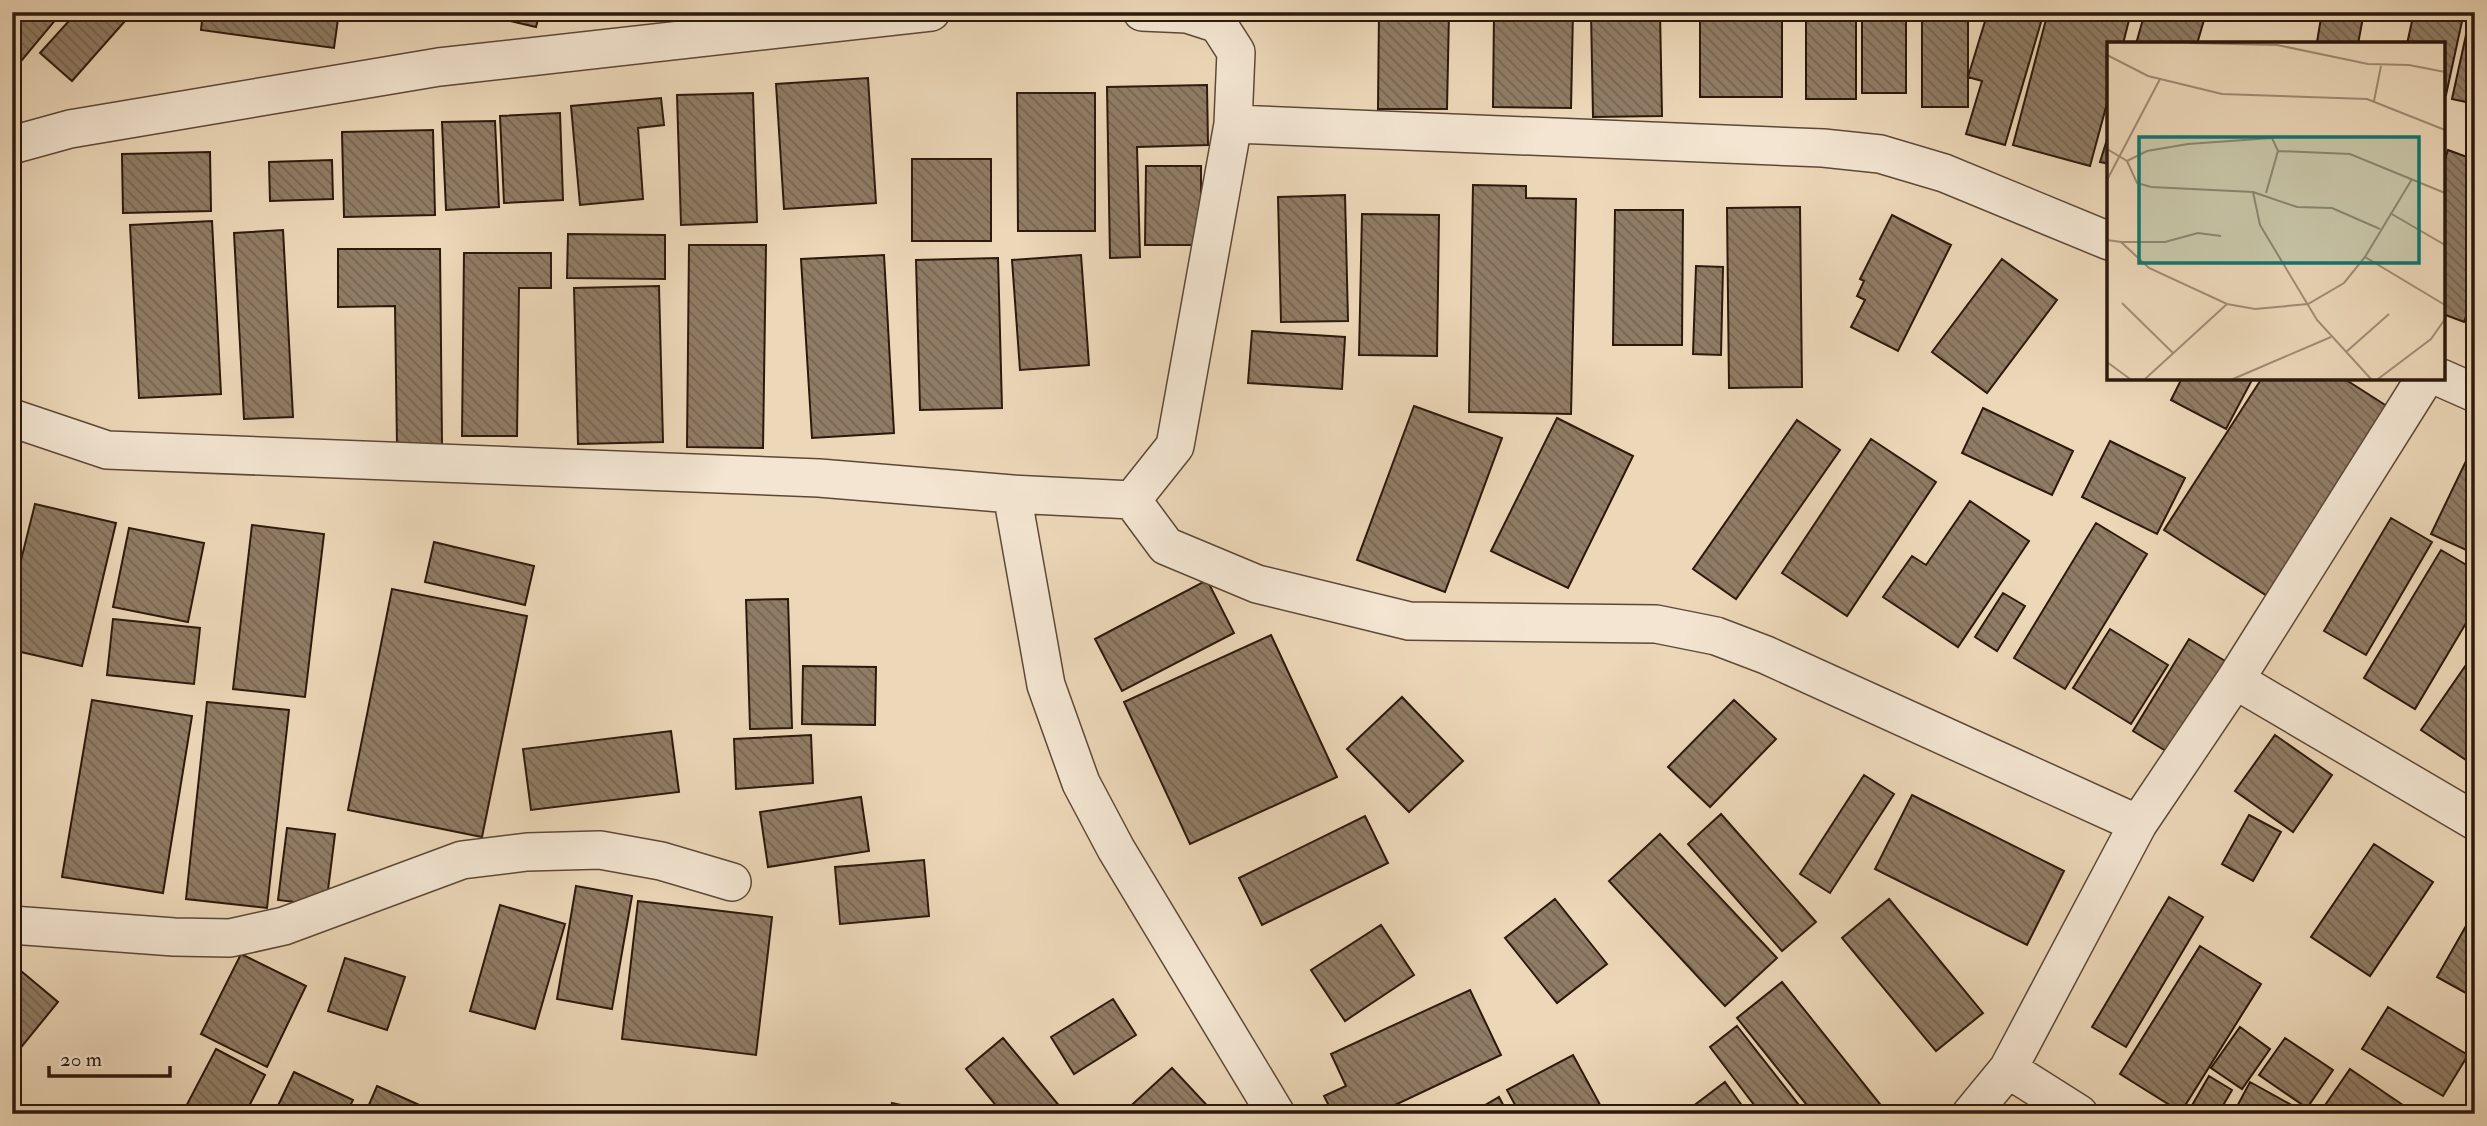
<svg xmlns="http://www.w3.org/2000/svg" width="2487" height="1126" font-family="'IM FELL Double Pica',serif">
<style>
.building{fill:url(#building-back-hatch);stroke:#2d190c;stroke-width:2}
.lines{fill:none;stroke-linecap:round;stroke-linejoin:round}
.minor-casing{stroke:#5d4837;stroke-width:40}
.minor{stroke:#f3e5d1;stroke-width:37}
.inset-road{fill:none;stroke:#a08b73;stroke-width:2}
.view{fill:#0f766e;fill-opacity:0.15;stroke:#0f766e;stroke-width:3.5}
.inset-edge{fill:none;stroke:#2d190c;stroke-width:3.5}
</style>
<defs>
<pattern id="building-back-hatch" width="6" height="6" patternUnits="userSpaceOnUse" patternTransform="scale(1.75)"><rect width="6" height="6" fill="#907c65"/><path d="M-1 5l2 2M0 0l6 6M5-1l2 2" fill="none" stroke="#766552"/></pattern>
</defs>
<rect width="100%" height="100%" fill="#ecd7b8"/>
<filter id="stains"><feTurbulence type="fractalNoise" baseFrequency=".00286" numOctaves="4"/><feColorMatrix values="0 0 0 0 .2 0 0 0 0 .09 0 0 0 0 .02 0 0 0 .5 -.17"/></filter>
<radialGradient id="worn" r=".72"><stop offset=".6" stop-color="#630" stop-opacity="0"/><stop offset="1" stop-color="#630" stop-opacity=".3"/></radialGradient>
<path class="building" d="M12 12H62L12 72Z
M77 12H133L72 81 40 53Z
M203 12H339L334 48 201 30Z
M504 12H540L536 27 502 19Z
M659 12H714V16Z
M1379 12H1449L1447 109H1378Z
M1494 12H1573L1571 108 1493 107Z
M1591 12H1660L1662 116 1593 117Z
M1700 12H1782V97H1700Z
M1806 12H1856V99H1806Z
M1862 12H1906V93H1862Z
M1922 12H1968V107H1922Z
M1975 12H2044L2005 145 1966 134 1982 81 1968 77 1986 18 1975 14Z
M2048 12H2131L2123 44H2109V96L2090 166 2013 145Z
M2145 12H2177L2204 20 2197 44H2136Z
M2322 12H2364L2358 44 2317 42Z
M2414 12H2464L2446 95H2443V44H2407Z
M2471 12H2475V104L2452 99Z
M868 78 876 203 784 209 776 84Z
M1207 85 1208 145 1137 147 1140 257 1110 258 1107 87Z
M753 93 757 222 681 225 677 95Z
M1017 93H1095V231H1018Z
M661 98 664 125 638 128 643 199 580 205 571 106Z
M560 113 563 200 504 203 500 116Z
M495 121 499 207 446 210 442 122Z
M433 130 435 215 344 217 342 132Z
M2109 133V164L2100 162Z
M2448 150 2475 160V291L2464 322 2443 314V165Z
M210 152 211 211 123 213 122 154Z
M912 159H991V241H912Z
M332 160 333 199 270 201 269 162Z
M1146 166H1201V245H1145Z
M1473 185 1526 186V198L1576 199 1571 414 1469 412Z
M1345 195 1348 321 1281 322 1278 197Z
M1800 207 1802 387 1729 388 1727 208Z
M1615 210H1683L1682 345H1613Z
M1362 214 1439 215 1437 356 1359 355Z
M1892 215 1951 245 1898 351 1851 327 1865 300 1857 296 1864 281 1860 279Z
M212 221 221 394 139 398 130 225Z
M283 230 293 417 244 419 234 233Z
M568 234 665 235V279L567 278Z
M689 245H766L763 448 687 447Z
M338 249H440L442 444 397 445 395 306 338 307Z
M464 253H551V288H519L517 436H462Z
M884 255 894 433 812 438 801 259Z
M1081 255 1089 365 1020 370 1012 260Z
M998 258 1002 408 920 410 916 260Z
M2002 259 2057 300 1987 393 1932 352Z
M1696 266 1723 267 1721 355 1693 354Z
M659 286 663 442 578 444 574 288Z
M1252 331 1345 337 1342 389 1248 383Z
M2182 378H2253L2226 429 2171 400Z
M2262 378H2343L2393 410 2272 599 2164 530Z
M1414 406 1502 438 1445 592 1357 560Z
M1983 408 2073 451 2052 495 1962 453Z
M1557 418 1633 456 1568 588 1491 551Z
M1797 420 1840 450 1736 599 1693 569Z
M1871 439 1936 482 1847 616 1782 573Z
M2110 441 2185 478 2157 534 2082 497Z
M2467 459 2475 462V554L2431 534Z
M1970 501 2029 541 1958 647 1883 597 1912 556 1926 565Z
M35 504 116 523 82 666 12 650V596Z
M2391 518 2432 542 2366 655 2324 631Z
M2096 523 2147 554 2065 689 2014 658Z
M252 525 324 534 305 697 233 689Z
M129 528 204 543 188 622 113 607Z
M434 542 534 566 525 605 425 582Z
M2441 550 2475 570V608L2415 709 2364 678Z
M1207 580 1234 633 1122 691 1095 639Z
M392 589 527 616 482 837 348 810Z
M2003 593 2025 606 1997 651 1975 637Z
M788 599 792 728 750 729 746 600Z
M113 619 200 628 194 684 107 675Z
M2110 629 2168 665 2131 724 2073 688Z
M1271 635 1337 777 1190 844 1124 702Z
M2189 639 2230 664 2174 756 2133 731Z
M2475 652V766L2421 730Z
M803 666 876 667 875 725 802 724Z
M1402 697 1463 761 1409 812 1347 749Z
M92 700 192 716 163 893 62 877Z
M1734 700 1776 739 1710 807 1668 767Z
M207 702 289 710 267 908 186 899Z
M671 731 679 792 531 810 523 749Z
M811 735 813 783 736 789 734 739Z
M2275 735 2332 775 2293 832 2235 791Z
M1864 775 1894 794 1830 893 1800 874Z
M1912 795 2064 871 2027 945 1875 869Z
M861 797 869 851 768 867 760 812Z
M1721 814 1816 922 1782 951 1688 844Z
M2249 815 2281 832 2253 881 2222 864Z
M1365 816 1388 863 1262 925 1239 878Z
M287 828 335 834 326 906 278 900Z
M1660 834 1777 958 1725 1006 1609 881Z
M2374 844 2433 882 2370 976 2311 937Z
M924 860 929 916 840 924 835 867Z
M576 886 632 896 612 1009 557 999Z
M2169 897 2203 917 2126 1047 2092 1027Z
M1555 899 1607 964 1557 1003 1505 938Z
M1889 899 1983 1013 1936 1051 1842 938Z
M638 901 772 917 756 1055 622 1039Z
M500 905 565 924 535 1029 470 1011Z
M2475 910V998L2437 977Z
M1381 925 1414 975 1345 1021 1311 970Z
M2200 946 2261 984 2181 1112 2120 1074Z
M241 954 306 986 267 1067 201 1034Z
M345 958 405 977 387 1030 328 1011Z
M15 966 58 1002 18 1051 12 1046V968Z
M1782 982 1888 1114H1814L1737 1018Z
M1470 990 1501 1055 1376 1114H1333L1324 1096 1346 1086 1331 1054Z
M1113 999 1136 1035 1074 1074 1051 1037Z
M2388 1007 2468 1055 2443 1096 2362 1049Z
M1737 1026 1806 1114H1761L1710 1047Z
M2240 1027 2270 1049 2242 1089 2211 1068Z
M1003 1038 1061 1108 1054 1114H1003L966 1069Z
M2285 1038 2333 1070 2307 1108 2259 1075Z
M216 1049 265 1075 245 1114H182Z
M1573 1055 1605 1114H1520L1507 1090Z
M1172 1068 1215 1114H1122Z
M2350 1069 2416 1114H2319Z
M294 1072 353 1100 346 1114H274Z
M2209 1076 2232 1090 2218 1114H2187Z
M1725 1082 1748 1114H1691L1688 1110Z
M2250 1082 2306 1113 2233 1114Z
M377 1086 426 1108 423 1114H365Z
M1499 1097 1508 1114H1470Z
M892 1103 941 1114H890Z"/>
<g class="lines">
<g class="minor-casing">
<path id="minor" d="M1142 12 1187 14 1218 24 1236 52 1233 124 1823 148 1880 154 1944 173 2109 241
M12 145 70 129 439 67 931 12
M2441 378 2475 393
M12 418 107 450 819 478 1012 494 1046 685 1081 783 1116 849 1276 1114
M1012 494 1132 500 1166 546 1257 584 1409 621 1656 624 1716 636 1766 655 2138 824
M1132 500 1175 446 1233 124
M2235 680 2475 821
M12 925 174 937 230 938 284 926 462 860 527 852 600 850 661 861 732 882
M2008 1069 2079 1114
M1971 1114 2008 1069 2138 824 2235 680 2425 378"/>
</g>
<use href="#minor" class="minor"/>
</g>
<g transform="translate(2107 42)">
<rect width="338" height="338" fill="#ecd7b8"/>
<path class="inset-road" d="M82 1 170 3 261 22 302 23 338 30M0 13 41 34 115 52 260 57 338 88M267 59 274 24M0 107 20 119 30 141 44 145 146 150 153 183 210 278 264 337M20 119 40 109 81 102 165 96 171 109 243 112 338 151M0 138 53 37M146 150 190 165 225 166 273 187M159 151 171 109M283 171 338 203M0 198 14 200 42 226 120 262 148 267 201 262 237 241 258 215 305 137M14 200H58L91 191 114 194M258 215 338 263M15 261 67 312M239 310 282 272M0 320 23 337M38 337 120 262M126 337 224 295M271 337 324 297 338 277"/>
<path class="view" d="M32 95H312V221H32Z"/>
<rect width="338" height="338" class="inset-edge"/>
</g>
<rect width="2487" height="1126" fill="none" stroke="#ecd7b8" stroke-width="42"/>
<rect x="14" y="14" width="2459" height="1098" fill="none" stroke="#2d190c" stroke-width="3.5"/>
<rect x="21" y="21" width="2445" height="1084" fill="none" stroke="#2d190c" stroke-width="2"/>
<path d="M49 1066v10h121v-10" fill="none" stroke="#2d190c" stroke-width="3.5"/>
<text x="60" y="1066" font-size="21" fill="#2d190c" stroke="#f3e5d1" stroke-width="5" paint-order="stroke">20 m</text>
<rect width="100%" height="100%" filter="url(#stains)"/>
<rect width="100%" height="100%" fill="url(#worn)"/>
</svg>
